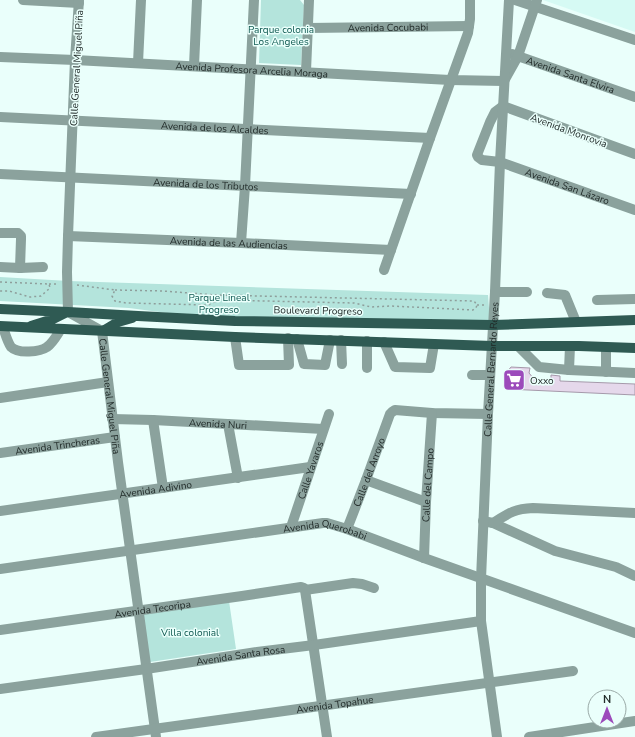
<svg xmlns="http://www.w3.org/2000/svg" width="635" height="737" font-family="'Nunito Sans',sans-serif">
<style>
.built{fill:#d6faf4}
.green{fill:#b4e4dc}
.building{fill:#e5d8eb;stroke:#a599aa}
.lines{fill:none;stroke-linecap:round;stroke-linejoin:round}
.path{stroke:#8e9e9b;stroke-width:1.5;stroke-dasharray:2 3;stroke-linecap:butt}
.minor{stroke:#8ba29d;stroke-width:10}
.major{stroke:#2f5a53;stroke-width:10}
.labels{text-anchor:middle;stroke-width:3;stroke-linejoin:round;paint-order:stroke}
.street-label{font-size:10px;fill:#212b29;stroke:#eafffb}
.park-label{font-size:10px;fill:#105a52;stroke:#eafffb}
.poi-label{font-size:10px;fill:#212b29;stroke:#eafffb;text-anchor:start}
</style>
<rect width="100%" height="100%" fill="#eafffb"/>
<path class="built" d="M543 0H635V32Z"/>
<path class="green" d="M261 0H300L304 5 301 65 259 63Z
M0 277 69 281 488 295 490 321 221 320 129 308 0 301Z
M229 601 236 649 150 662 143 614Z"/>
<path class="building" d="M511 367 530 368 529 373 534 379H551V375L560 376V381L635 384V395L506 389 507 372Z"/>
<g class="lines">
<path class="path" d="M0 282 49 284 50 288 41 296 30 297 9 291H0
M49 284H59
M77 285 115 290
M115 290 163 291 216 295 474 301 477 305 476 308 473 310 391 306 371 307 354 303 219 300 208 305 126 303 115 301 112 296Z
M477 305H485"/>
<g class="minor">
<path d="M23 0 79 3"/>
<path id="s1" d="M79 0 75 60 68 236 67 272 68 312 102 331 118 462 156 737"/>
<path d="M515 0 635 40"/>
<path id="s2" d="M308 28 469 26"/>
<path id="s3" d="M512 54 635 97"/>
<path id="s4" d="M0 57 75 60 450 80 504 81 518 56 537 0"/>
<path d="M138 63 141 0"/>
<path d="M194 66 197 0"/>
<path d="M306 71 309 0"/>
<path id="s5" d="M0 117 430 138"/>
<path id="s6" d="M635 154 503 106 495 112 490 122 477 155 478 157 482 160 500 162 635 210"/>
<path id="s7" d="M0 174 411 194"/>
<path d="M0 233H18L21 236V239L20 268 0 267"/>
<path id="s8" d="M68 236 241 243 391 250"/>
<path d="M241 243 245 186 254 0"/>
<path d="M20 268 43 267"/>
<path d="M384 270 430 138 468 33 470 19V0"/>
<path d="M495 292H527"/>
<path d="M547 293 565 295 576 322"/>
<path d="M597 300 635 299"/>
<path d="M3 327C5 333 7 341 11 347 18 354 40 352 47 347 53 343 57 335 61 329"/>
<path d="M235 337 239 365H289L288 338"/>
<path d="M297 339 304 364 325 365 330 340"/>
<path d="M341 340 342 364"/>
<path d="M367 341V368"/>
<path d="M384 342 395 367 430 368 434 344"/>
<path d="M518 346 539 367 569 370 635 373"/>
<path d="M569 370 570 346"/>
<path d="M606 372V347"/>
<path d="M472 375H490"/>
<path d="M0 398 108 382"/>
<path id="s9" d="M112 419 153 420 323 429"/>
<path d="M153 420 163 488"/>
<path d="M228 424 238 478"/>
<path id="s10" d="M0 453 115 437"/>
<path d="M366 480 426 502"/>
<path id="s11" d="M0 511 310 467"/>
<path d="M483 521 493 523 555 551 616 567 635 576"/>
<path d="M493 523C509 513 514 509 533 508L635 513"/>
<path id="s12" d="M291 527 329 414"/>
<path id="s13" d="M347 529 366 480 390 414 392 412 395 410 432 413 488 414"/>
<path id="s14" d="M424 558 426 502 432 413"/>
<path id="s15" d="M0 569 323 523H327L347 529 424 558 635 633"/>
<path d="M305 590 353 583 362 584 374 588"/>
<path id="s16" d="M0 630 242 596 301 587 304 588 305 590 327 737"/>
<path id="s17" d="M0 689 146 669 257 652 314 645 481 621"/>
<path id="s18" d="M96 737 573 671"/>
<path id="s19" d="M497 737 481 621V579L488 414 495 292 500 162 509 0"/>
<path d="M529 737 635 721"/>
</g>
<path class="major" d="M0 309 68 312 138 316 235 321 493 325 635 320
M0 326 235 337 492 346H579L635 348
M31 326 53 319 67 312
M103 331 118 322 132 318"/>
</g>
<defs>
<g id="supermarket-square" transform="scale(1.15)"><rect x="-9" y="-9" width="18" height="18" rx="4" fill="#9c4bbb" stroke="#eafffb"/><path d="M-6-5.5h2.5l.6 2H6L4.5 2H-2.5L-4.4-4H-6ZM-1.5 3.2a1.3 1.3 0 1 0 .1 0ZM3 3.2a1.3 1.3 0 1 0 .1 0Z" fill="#fff"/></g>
</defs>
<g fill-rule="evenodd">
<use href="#supermarket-square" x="514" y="380"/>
</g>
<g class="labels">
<g class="street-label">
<text dy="4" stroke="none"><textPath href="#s2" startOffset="80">Avenida Cocubabi</textPath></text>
<text transform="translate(76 68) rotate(-87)" y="4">Calle General Miguel Piña</text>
<text dy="4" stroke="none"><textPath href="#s4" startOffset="252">Avenida Profesora Arcelia Moraga</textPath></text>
<text dy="4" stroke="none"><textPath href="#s3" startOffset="62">Avenida Santa Elvira</textPath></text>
<text dy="4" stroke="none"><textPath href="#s5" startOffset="215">Avenida de los Alcaldes</textPath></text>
<text transform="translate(569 130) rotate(20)" y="4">Avenida Monrovia</text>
<text dy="4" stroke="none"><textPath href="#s7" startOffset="206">Avenida de los Tributos</textPath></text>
<text dy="4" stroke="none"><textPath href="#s6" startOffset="294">Avenida San Lázaro</textPath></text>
<text dy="4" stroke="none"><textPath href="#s8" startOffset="161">Avenida de las Audiencias</textPath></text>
<text transform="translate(318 310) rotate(1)" y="4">Boulevard Progreso</text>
<text dy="4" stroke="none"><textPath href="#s19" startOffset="369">Calle General Bernardo Reyes</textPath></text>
<text dy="4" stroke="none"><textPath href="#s1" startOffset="417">Calle General Miguel Piña</textPath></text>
<text dy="4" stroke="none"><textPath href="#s9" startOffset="106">Avenida Nuri</textPath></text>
<text dy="4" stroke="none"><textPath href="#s10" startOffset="58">Avenida Trincheras</textPath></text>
<text dy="4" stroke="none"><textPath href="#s12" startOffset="60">Calle Yavaros</textPath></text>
<text dy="4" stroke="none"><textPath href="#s13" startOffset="61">Calle del Arroyo</textPath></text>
<text dy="4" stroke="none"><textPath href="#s14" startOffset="73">Calle del Campo</textPath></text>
<text dy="4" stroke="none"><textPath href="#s11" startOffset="157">Avenida Adivino</textPath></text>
<text dy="4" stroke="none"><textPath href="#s15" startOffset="329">Avenida Querobabi</textPath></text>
<text dy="4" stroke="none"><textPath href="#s16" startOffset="154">Avenida Tecoripa</textPath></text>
<text dy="4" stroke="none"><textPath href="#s17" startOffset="243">Avenida Santa Rosa</textPath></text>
<text dy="4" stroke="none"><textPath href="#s18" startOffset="241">Avenida Topahue</textPath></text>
</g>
<g class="park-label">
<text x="281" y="33">Parque colonia<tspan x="281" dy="12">Los Angeles</tspan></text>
<text x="219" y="301">Parque Lineal<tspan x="219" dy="12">Progreso</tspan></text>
<text x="190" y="636">Villa colonial</text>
</g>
<g class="poi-label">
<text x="530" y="384">Oxxo</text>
</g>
</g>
<g transform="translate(607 709)"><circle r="19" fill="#eafffb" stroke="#9aaaa7"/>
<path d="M0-3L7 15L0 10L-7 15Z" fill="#9c4bbb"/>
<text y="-6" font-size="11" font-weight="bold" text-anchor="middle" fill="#212b29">N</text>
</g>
</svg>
